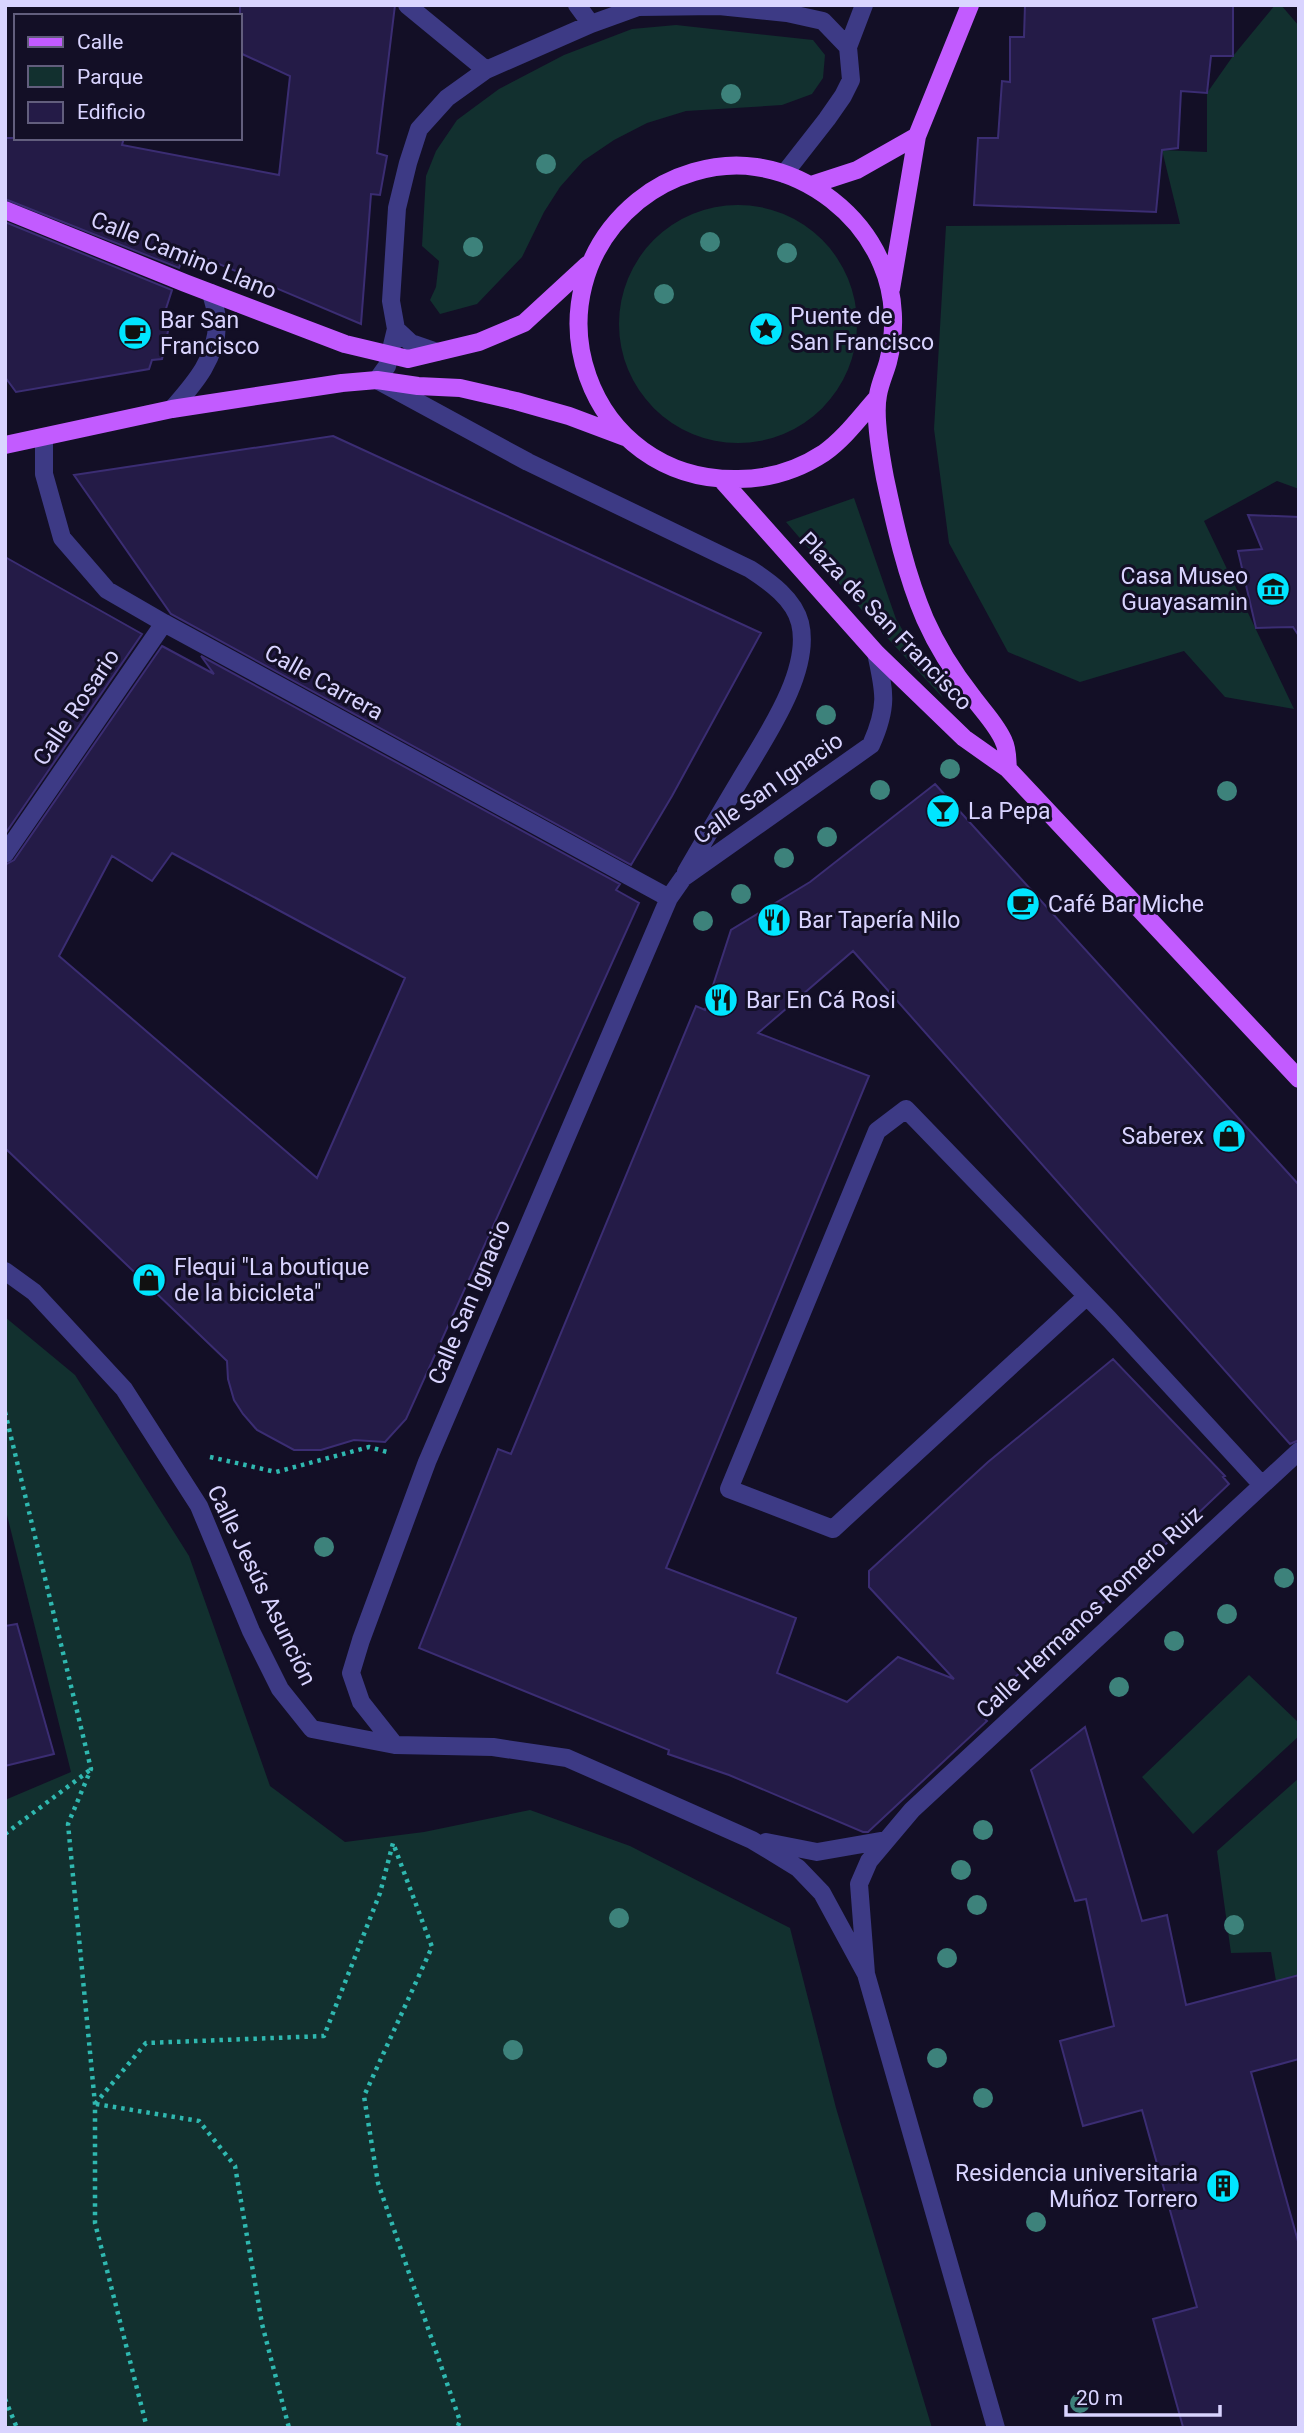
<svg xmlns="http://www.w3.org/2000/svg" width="1304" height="2433" font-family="Roboto,sans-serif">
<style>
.green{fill:#12302f}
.building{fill:#241b47;stroke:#3b2d73;stroke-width:2;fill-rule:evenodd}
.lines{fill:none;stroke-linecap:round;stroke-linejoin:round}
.path{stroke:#2fb8b0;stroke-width:4.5;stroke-dasharray:3.5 5;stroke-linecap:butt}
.minor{stroke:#3d3a85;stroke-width:18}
.major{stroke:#c25bff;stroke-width:18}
.tree{fill:#3d827b}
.labels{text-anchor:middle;stroke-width:6;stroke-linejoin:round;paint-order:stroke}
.street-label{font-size:23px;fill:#d9d4ff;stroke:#130f26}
.poi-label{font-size:23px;fill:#d9d4ff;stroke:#130f26;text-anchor:start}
</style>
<rect width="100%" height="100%" fill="#130f26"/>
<path class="green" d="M1275 5H1281L1299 26V489L1277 481 1204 521 1294 709 1225 697 1184 651 1080 682 1008 652 949 543 934 429 946 226 1180 224 1162 150 1207 152V93L1233 56Z
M676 25 813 40 825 55 823 78 812 94 782 105 686 111 647 123 614 140 583 161 560 187 544 212 522 257 477 304 440 314 430 300 436 287 439 261 422 246 426 176 436 151 457 120 499 89 564 55 632 29Z
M619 324a119 119 0 1 1 238 0a119 119 0 1 1-238 0Z
M854 498 896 619 943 698 867 616 786 522Z
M5 1317 75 1375 189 1556 270 1786 345 1842 424 1832 530 1810 630 1846 790 1928 836 2108 932 2428H5V1800L71 1772 5 1507Z
M1249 1675 1299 1723V1736L1193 1834 1142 1777Z
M1299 1778V1975L1276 1981 1271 1952 1231 1953 1217 1851Z"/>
<path class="building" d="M240 5H395L377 153 387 156 380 195 371 194 361 324 186 250 179 268 5 199V138H124L122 145 279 175 290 76 240 53Z
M1025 5H1233V56H1211L1207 93 1181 91 1178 148 1162 150 1156 212 974 205 978 138H998L1002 81 1010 82V37H1024Z
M5 222 172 290 161 324 168 331 162 359 152 360 149 369 16 392 5 377Z
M333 436 761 633 672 796 631 865 171 614 74 475Z
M1248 515 1299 517V636L1293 627 1256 628 1238 551 1262 549Z
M5 557 142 634 5 834Z
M162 646 214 674 201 656 620 884 616 890 639 903 406 1419 385 1442 354 1440 321 1450H294L257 1430 243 1414 234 1400 228 1379 227 1361 5 1148V865L14 860ZM172 853 405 978 317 1178 59 956 112 856 152 881Z
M935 784 1299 1185V1440L1290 1444 853 951 758 1033 869 1076 666 1568 796 1618 777 1673 847 1702 898 1657 954 1679 869 1587V1571L988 1462 1113 1359 1225 1476 1223 1477 1229 1484 1109 1598 977 1709 987 1721 868 1832H863L729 1775 668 1754 669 1750 419 1648 498 1449 511 1454 696 1006 705 1010 731 930 810 882Z
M17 1624 54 1754 5 1766V1626Z
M1085 1727 1142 1921 1167 1915 1186 2005 1299 1975V2059L1251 2072 1299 2245V2428L1183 2427 1153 2319 1197 2307 1142 2110 1083 2126 1060 2041 1114 2026 1086 1899 1075 1901 1031 1770Z"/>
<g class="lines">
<path class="path" d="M5 1412 91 1769 68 1824 95 2104V2223L147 2428
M210 1457 276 1472 369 1447 391 1453
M5 1834 90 1770
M95 2104 146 2043 324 2036 380 1893 393 1843 432 1947 364 2096 378 2183 460 2421 457 2428
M96 2104 199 2121 235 2166 262 2324 289 2428
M5 2399 17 2428"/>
<path class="minor" d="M407 5 486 70
M577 5 591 24
M848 47 864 5
M396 329 387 366 377 380 528 462 750 569C770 582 794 599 800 623 812 672 764 739 740 780 722 810 704 841 686 872
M437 352 411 343 396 329 391 301 397 208 408 163 419 129 447 98 486 70 591 24 638 7 719 6 787 13 823 21 848 47 851 80 843 96 827 119 784 174
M172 409C194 384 218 357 217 321 217 312 213 301 211 293
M44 437V474L62 538 107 590 164 623 669 898
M5 854 164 623
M5 1271 34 1292 124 1389 199 1506 251 1631 280 1689 312 1729 395 1745 493 1747 567 1758 617 1780 752 1840 798 1868 822 1893 866 1974
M1087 1296 833 1529 729 1489 877 1131 906 1109 1109 1319 1262 1485
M395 1745 361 1702 351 1673 361 1640 427 1462 669 898 683 878 871 745C888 707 885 693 876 653
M766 1842 817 1852 886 1840
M996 2428 866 1974 859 1884 869 1861 912 1810 1299 1451"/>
<path class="major" d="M811 185 857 170 917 136
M5 210 185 283 345 344 408 359 479 342 524 323 587 265
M891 289 917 136 970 5
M877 398C860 417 845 438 824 453 798 470 769 479 738 479 587 482 522 296 638 201 670 175 715 161 756 167 811 175 861 214 882 265 895 295 896 331 888 362 885 373 880 383 878 395 874 415 881 457 885 478 895 525 906 575 925 619 937 646 954 673 972 696 982 710 998 726 1004 742 1008 750 1007 761 1008 769
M5 445 172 409 342 383 377 380 418 386 460 388 516 401 569 416 625 437
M721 479 876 653 964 738 1008 769 1299 1079"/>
</g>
<g class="tree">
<circle cx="731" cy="94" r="10"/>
<circle cx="546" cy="164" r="10"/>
<circle cx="710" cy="242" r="10"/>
<circle cx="473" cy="247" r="10"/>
<circle cx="787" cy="253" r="10"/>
<circle cx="664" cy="294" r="10"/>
<circle cx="826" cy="715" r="10"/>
<circle cx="950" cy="769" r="10"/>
<circle cx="880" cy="790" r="10"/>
<circle cx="1227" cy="791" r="10"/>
<circle cx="827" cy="837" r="10"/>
<circle cx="784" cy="858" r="10"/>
<circle cx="741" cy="894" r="10"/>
<circle cx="703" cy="921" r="10"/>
<circle cx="324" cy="1547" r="10"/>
<circle cx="1284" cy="1578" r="10"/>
<circle cx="1227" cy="1614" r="10"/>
<circle cx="1174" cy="1641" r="10"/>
<circle cx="1119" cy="1687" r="10"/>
<circle cx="983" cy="1830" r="10"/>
<circle cx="961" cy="1870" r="10"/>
<circle cx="977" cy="1905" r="10"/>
<circle cx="619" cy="1918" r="10"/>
<circle cx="1234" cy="1925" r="10"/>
<circle cx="947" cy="1958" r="10"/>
<circle cx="513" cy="2050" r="10"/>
<circle cx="937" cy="2058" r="10"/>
<circle cx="983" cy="2098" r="10"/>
<circle cx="1036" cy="2222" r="10"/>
<circle cx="1080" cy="2403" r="10"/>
</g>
<defs>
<g id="sight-disc" transform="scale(1.75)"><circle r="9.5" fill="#00e5ff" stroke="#130f26"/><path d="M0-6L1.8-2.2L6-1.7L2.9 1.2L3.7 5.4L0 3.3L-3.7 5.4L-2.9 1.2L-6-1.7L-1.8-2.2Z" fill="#111"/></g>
<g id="cafe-disc" transform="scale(1.75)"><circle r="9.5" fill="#00e5ff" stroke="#130f26"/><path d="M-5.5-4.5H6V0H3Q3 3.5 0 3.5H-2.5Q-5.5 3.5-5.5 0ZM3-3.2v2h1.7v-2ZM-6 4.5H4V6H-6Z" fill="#111"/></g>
<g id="museum-disc" transform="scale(1.75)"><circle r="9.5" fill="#00e5ff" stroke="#130f26"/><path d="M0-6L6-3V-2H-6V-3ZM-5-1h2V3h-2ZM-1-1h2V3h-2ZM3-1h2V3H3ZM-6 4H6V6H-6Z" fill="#111"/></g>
<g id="bar-disc" transform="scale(1.75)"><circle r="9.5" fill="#00e5ff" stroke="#130f26"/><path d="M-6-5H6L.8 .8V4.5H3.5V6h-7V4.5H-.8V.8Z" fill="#111"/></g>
<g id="restaurant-disc" transform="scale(1.75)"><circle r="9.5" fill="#00e5ff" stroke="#130f26"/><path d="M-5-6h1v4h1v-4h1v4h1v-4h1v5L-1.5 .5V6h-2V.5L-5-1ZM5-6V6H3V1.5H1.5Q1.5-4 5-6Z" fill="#111"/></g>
<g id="shop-disc" transform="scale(1.75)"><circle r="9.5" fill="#00e5ff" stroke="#130f26"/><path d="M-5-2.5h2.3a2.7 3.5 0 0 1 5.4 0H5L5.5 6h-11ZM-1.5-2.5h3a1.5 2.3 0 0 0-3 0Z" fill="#111"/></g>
<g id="building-disc" transform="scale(1.75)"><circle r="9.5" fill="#00e5ff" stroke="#130f26"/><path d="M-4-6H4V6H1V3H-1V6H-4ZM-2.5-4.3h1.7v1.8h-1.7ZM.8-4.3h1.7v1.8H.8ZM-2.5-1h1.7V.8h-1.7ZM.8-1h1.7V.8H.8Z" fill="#111"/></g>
</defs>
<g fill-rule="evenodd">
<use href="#sight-disc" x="766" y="329"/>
<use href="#cafe-disc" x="135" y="333"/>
<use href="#museum-disc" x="1273" y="589"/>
<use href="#bar-disc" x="943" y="811"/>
<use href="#cafe-disc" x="1023" y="904"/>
<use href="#restaurant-disc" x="774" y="920"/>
<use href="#restaurant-disc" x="721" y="1000"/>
<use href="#shop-disc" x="1229" y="1136"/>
<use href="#shop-disc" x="149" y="1280"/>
<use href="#building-disc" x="1223" y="2186"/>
</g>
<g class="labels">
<g class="street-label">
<text transform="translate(184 255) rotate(22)" y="8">Calle Camino Llano</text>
<text transform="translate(886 621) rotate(46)" y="8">Plaza de San Francisco</text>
<text transform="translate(324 682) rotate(29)" y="8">Calle Carrera</text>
<text transform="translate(76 707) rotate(-56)" y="8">Calle Rosario</text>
<text transform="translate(768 788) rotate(-35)" y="8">Calle San Ignacio</text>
<text transform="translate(469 1302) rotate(-67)" y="8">Calle San Ignacio</text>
<text transform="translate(262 1585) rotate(64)" y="8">Calle Jesús Asunción</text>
<text transform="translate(1089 1612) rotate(-43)" y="8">Calle Hermanos Romero Ruiz</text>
</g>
<g class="poi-label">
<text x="790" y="324">Puente de<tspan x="790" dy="26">San Francisco</tspan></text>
<text x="160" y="328">Bar San<tspan x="160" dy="26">Francisco</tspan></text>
<text x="1248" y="584" text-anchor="end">Casa Museo<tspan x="1248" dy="26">Guayasamin</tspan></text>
<text x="968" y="819">La Pepa</text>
<text x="1048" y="912">Café Bar Miche</text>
<text x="798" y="928">Bar Tapería Nilo</text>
<text x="746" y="1008">Bar En Cá Rosi</text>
<text x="1204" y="1144" text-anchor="end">Saberex</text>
<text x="174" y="1275">Flequi "La boutique<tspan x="174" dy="26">de la bicicleta"</tspan></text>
<text x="1198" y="2181" text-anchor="end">Residencia universitaria<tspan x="1198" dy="26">Muñoz Torrero</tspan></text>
</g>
</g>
<rect width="1304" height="2433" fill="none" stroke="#d9d4ff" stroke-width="14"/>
<rect x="14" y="14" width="228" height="126" fill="#130f26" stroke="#625e7d" stroke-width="2"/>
<rect x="28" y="37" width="35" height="10" fill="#c25bff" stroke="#625e7d" stroke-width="2"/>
<text x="77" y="49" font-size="21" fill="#d9d4ff">Calle</text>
<rect x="28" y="66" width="35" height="21" fill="#12302f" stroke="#625e7d" stroke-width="2"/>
<text x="77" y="84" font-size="21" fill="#d9d4ff">Parque</text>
<rect x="28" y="102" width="35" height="21" fill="#241b47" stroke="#625e7d" stroke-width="2"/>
<text x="77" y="119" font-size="21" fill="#d9d4ff">Edificio</text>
<path d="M1066 2405v10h154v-10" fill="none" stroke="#d9d4ff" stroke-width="3.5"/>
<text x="1076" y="2405" font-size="21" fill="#d9d4ff" stroke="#130f26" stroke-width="5" paint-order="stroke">20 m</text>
</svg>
